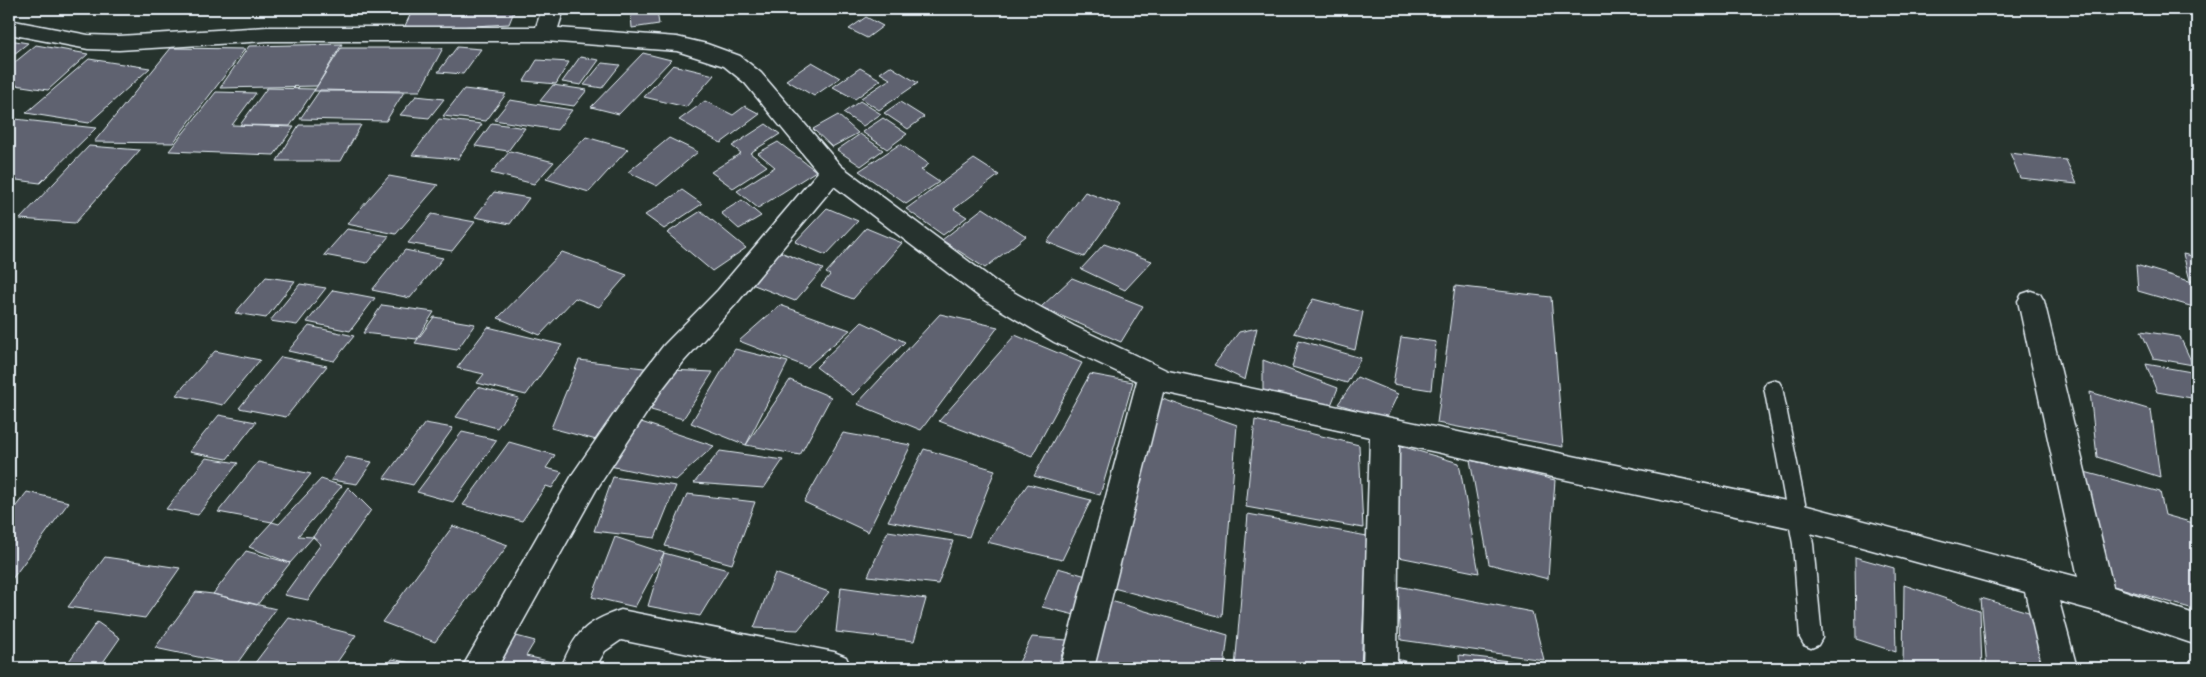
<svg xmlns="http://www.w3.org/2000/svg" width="2206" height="677" font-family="'Architects Daughter',sans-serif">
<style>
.building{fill:#5e6270;stroke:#e8f1f8}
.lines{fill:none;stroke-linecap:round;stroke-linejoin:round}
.service-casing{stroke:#e8f1f8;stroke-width:3}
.minor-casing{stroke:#e8f1f8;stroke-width:3}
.service{fill:#26332d;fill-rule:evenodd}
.minor{fill:#26332d;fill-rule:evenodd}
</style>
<rect width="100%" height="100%" fill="#26332d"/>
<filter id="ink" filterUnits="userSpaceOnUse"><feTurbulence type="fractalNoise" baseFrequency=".02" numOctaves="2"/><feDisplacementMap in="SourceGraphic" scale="10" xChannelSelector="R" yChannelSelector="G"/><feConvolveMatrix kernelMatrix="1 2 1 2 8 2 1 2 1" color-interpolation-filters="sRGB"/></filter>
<g filter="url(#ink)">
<path class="building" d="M413 9H515L509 24 403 30Z
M599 9H650L598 12Z
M657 11 659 24 632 28 631 15Z
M866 17 883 26 867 38 849 29Z
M9 40 28 43 9 58Z
M342 44 317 86 220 88 249 46Z
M36 45 88 54 48 90 9 84V67Z
M457 47 481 49 463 74 438 72Z
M171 48 245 49 173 143 94 142Z
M341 48H443L420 91H314Z
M643 53 671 60 619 114 591 107Z
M580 57 599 60 581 85 562 82Z
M89 59 150 68 89 123 26 113Z
M537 60 569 62 556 84 524 81Z
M812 62 840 78 814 96 786 80Z
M602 63 620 65 602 88 584 85Z
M673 65 714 75 686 107 644 97Z
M890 66 918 83 879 110 861 98 890 79 880 73Z
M860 68 881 80 855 99 833 87Z
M553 85 587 90 574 106 540 101Z
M267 88 315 89 290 126 240 125Z
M464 89 506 94 486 121 443 116Z
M320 90 404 92 386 121 300 119Z
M216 92 256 93 232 125 294 127 274 155 169 151Z
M416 96 444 99 429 118 400 115Z
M510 100 572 110 557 130 494 120Z
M705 101 733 115 745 106 760 114 721 143 679 120Z
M860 101 881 114 863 126 843 113Z
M900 102 924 117 908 129 884 113Z
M838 115 858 133 832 147 813 129Z
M883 118 907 134 887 149 862 132Z
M15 119 96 128 40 183 9 179V124Z
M439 119 482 124 458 159 412 155Z
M492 123 525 128 508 151 475 146Z
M766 124 780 134 750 153 767 166 733 188 711 172 741 153 732 146Z
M299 125H361L341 161H277Z
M860 134 883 150 861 166 837 150Z
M586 137 628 149 589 192 546 179Z
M669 138 698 152 657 186 628 172Z
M778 142 816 171 758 208 737 191 775 167 758 153Z
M900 144 929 164 921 170 939 182 906 204 859 171Z
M89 146 140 150 75 223 20 219Z
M510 151 554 162 534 184 491 173Z
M2010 153 2066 160 2077 184 2020 178Z
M974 159 999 175 954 209 967 217 943 235 906 209Z
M389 176 438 185 396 234 347 224Z
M682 190 702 204 664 229 645 215Z
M494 192 529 198 510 224 475 217Z
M1085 192 1121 205 1084 257 1047 242Z
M742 200 761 216 739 229 721 213Z
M827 208 858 221 826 255 795 242Z
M983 208 1026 236 985 268 942 240Z
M701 211 746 248 712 271 667 233Z
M432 214 475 222 452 251 408 243Z
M866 228 902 243 853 299 821 286 830 275 826 273Z
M347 229 389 236 367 263 324 255Z
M1104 244 1152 261 1125 290 1081 269Z
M405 250 443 258 410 298 372 290Z
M778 251 823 269 795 301 749 283Z
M562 252 627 275 599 307 575 298 540 335 498 318Z
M2183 254 2197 257V281L2190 280Z
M2136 265 2196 283 2197 308 2138 291Z
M266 277 295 281 266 318 235 313Z
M1072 278 1143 306 1121 342 1041 307Z
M300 284 326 288 297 325 270 321Z
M1455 286 1551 297 1563 447 1437 423Z
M333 290 375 298 350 331 307 322Z
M1313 299 1363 312 1355 350 1294 333Z
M382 305 434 312 417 339 363 333Z
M780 305 850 330 807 367 739 341Z
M940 314 998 327 921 430 857 404Z
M434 317 475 324 457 350 415 343Z
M862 322 905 342 853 395 816 367Z
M309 326 354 336 334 361 288 351Z
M488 327 562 345 526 395 477 383 484 374 457 368Z
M1257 328 1245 380 1214 365 1239 332Z
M2141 331 2180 337 2193 365 2153 358Z
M1015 335 1082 363 1032 456 939 421Z
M1401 337 1436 342 1431 390 1393 384Z
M1299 340 1361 358 1347 383 1292 367Z
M735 349 788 362 746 445 691 423Z
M215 351 260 360 223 405 176 395Z
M281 357 327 366 286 417 239 408Z
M579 360 652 369 604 442 551 428Z
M1263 360 1338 388 1329 410 1263 395Z
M2146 364 2197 373V399L2157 392Z
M670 370 713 372 683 419 651 410Z
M1090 374 1133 382 1100 495 1034 476Z
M1357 377 1398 394 1386 419 1338 404Z
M790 380 831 397 800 455 746 445Z
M478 387 519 398 497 428 456 417Z
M2090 392 2151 410 2160 477 2097 457Z
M1154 396 1237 425 1222 617 1106 586Z
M219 415 256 422 227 459 189 452Z
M635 420 714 446 676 480 605 465Z
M1255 420 1359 445 1363 528 1246 507Z
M425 423 453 428 413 485 384 478Z
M462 432 497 440 453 502 417 492Z
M843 433 911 445 868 532 804 502Z
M509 442 555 455 546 468 562 472 552 488 546 486 522 521 463 505Z
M1394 444 1459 463 1479 573 1394 556Z
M924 449 995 470 969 537 888 521Z
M720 451 783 460 764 488 694 483Z
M347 457 372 462 357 484 331 480Z
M206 458 238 463 198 515 166 509Z
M1470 460 1555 480 1548 579 1489 564Z
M258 462 311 474 272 522 218 512Z
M2077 470 2160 492 2165 515 2197 524V610L2096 581Z
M613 477 676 486 655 538 594 531Z
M321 479 342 486 298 536 313 537 290 563 249 547 272 522 279 524Z
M1028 484 1091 500 1062 560 987 542Z
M348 487 371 510 308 600 284 595 321 544 313 537Z
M27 492 69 502 9 583V515Z
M687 494 755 502 732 564 665 546Z
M1248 514 1367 536 1361 668H1235Z
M453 526 508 545 435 642 382 622Z
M888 531 953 541 938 584 868 576Z
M615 537 664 553 635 607 592 597Z
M246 551 290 563 257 605 213 594Z
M664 553 728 570 700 616 648 606Z
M105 557 180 568 145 618 68 607Z
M1855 557 1894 568 1896 652 1856 639Z
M1058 568 1090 577 1075 615 1042 607Z
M775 573 829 592 798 630 754 628Z
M1904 585 1980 610 1982 668H1903Z
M1397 586 1532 612 1544 660 1401 640Z
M841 587 926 599 914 641 836 632Z
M196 592 213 594 276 609 236 665 155 648Z
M1981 598 2042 616 2048 668H1987Z
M1104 599 1228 635 1224 668H1091Z
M289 618 356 635 333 668H251Z
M97 622 120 638 99 668H64Z
M509 634 535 641 526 656 552 662 549 668H490Z
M1032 637 1067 640 1057 668H1016Z
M1459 655 1534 664V668H1460Z
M1393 658 1430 668H1394Z
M392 659 429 667 386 668Z"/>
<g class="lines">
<g class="service-casing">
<path id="service" d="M1773 380 1779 382 1782 387 1813 544 1822 638 1818 645 1811 648 1804 645 1800 638 1793 544 1764 387 1767 382Z"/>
</g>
<g class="minor-casing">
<path id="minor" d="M542 9H564L558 28 677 37 707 44 740 56 761 73 841 166 999 284 1074 326 1168 371 1796 503 2078 577 2018 301 2022 294 2031 291 2040 294 2044 301 2113 587 2197 615V645L2099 612 2059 601 2077 668H2043L2025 592 1796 529 1399 444 1397 668H1363L1370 437 1163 392 1094 668H1060L1137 381 1054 342 981 298 834 186 736 304 684 361 663 388 596 490 497 668H462L574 472 643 372 664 345 718 290 818 172 745 83 724 66 677 51 545 41H267L119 50 88 49 9 34V20L88 35 119 36 267 27H536Z
M621 610 834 652 846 657 851 668H757L621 640 605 651 595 668H561C575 633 585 622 621 610Z"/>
</g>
<use href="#service" class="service"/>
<use href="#minor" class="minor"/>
</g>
</g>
<rect width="2206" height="677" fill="none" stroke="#26332d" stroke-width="30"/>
<rect x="15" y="15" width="2176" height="647" fill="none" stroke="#e8f1f8" stroke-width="2" filter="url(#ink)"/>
</svg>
